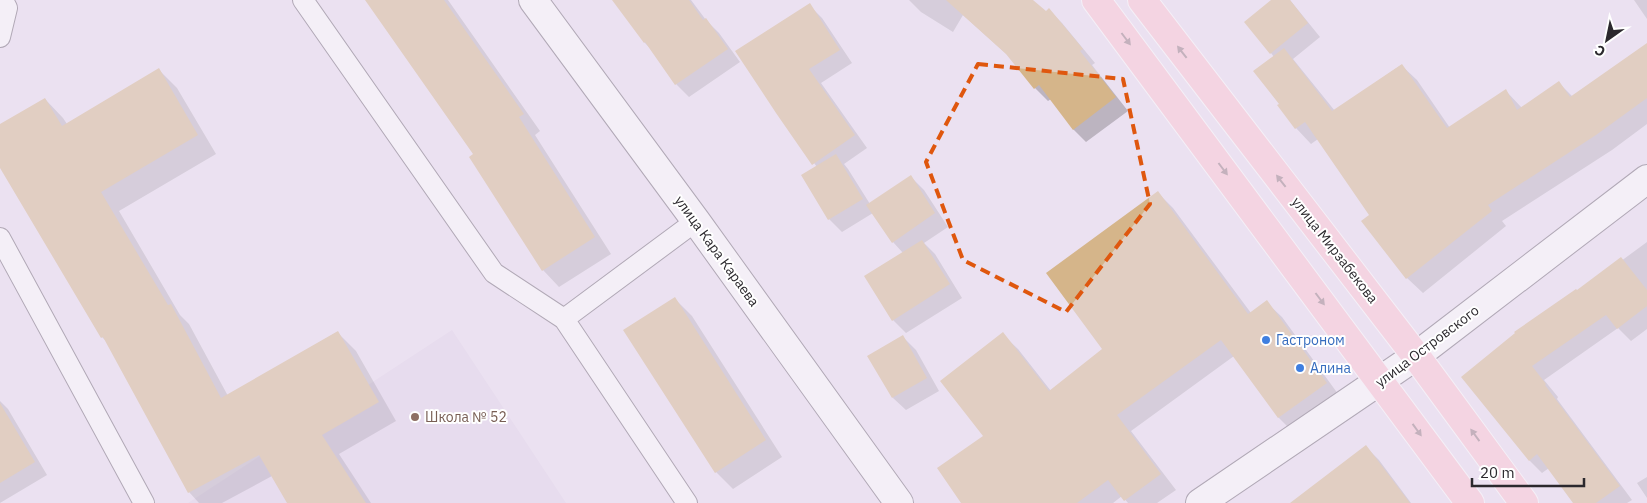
<svg xmlns="http://www.w3.org/2000/svg" width="1647" height="503" font-family="'IBM Plex Sans',sans-serif">
<style>
.built{fill:#e2d4eb}
.shadow{fill:#0003}
.building{fill:#d5b58a}
.lines{fill:none;stroke-linecap:round;stroke-linejoin:round}
.lane-casing{stroke:#6b6370;stroke-width:22}
.street-casing{stroke:#6b6370;stroke-width:30}
.primary-casing{stroke:#fff;stroke-width:30}
.lane{stroke:#fff;stroke-width:20}
.street{stroke:#fff;stroke-width:28}
.primary{stroke:#fec4d0;stroke-width:28}
.oneway{fill:#94767e}
.marked{fill:none;stroke:#df570e;stroke-width:4;stroke-dasharray:10 6;stroke-linejoin:round}
.shop-dot{fill:#3f7fe0;stroke:#fff;stroke-width:2}
.education-dot{fill:#8d6e63;stroke:#fff;stroke-width:2}
.labels{text-anchor:middle;stroke-width:4;stroke-linejoin:round;paint-order:stroke}
.street-label{font-size:14px;fill:#2b282d;stroke:#fff}
.shop-label{font-size:14px;fill:#366cbe;stroke:#fff;text-anchor:start}
.education-label{font-size:14px;fill:#785e54;stroke:#fff;text-anchor:start}
</style>
<rect width="100%" height="100%" fill="#ebe1f1"/>
<path class="built" d="M452 330 566 503H188Z"/>
<path class="shadow" d="M366 0H448L540 131 535 135 611 254 559 287 543 270 474 154Z
M619 0H691L706 20 719 33 740 62 689 97 676 84 653 51 644 42Z
M909 0H1032L1046 13 1049 10 1062 23 1095 63 1092 65 1128 111 1086 142 1073 129 1051 99 1048 101 1035 88 1011 58 963 15 953 32 921 12Z
M1273 0H1290L1320 37 1293 59 1335 111 1401 65 1417 80 1450 128 1506 91 1522 108 1559 83 1573 97 1647 73V124L1612 150 1502 221 1506 226 1423 293 1407 278 1371 215 1318 139 1311 144 1296 128 1279 105 1280 104 1274 57 1271 53Z
M1634 0H1647V19Z
M809 5 822 18 852 63 821 83 867 148 844 164 848 169 870 204 911 177 924 190 948 227 924 243 935 254 962 298 906 333 893 320 866 277 903 253 893 242 873 213 842 232 829 219 817 167 777 113Z
M159 70 177 88 216 154 119 211 180 315 189 324 228 396 337 332 356 351 396 421 339 454 371 503H288L272 476 222 503H199L189 492 108 343 102 337 0 165V126L45 99 63 118 67 124Z
M1158 193 1173 208 1251 313 1266 302 1282 317 1341 398 1294 433 1279 418 1234 356 1131 431 1176 490 1157 503H1128L1122 496 1113 503H963L985 436 1002 334 1018 349 1051 391 1104 350Z
M1647 242V329L1631 341 1618 328 1544 380 1558 397 1557 399 1632 500 1627 503H1574L1549 468 1542 473 1530 461 1463 377Z
M675 299 692 316 782 457 733 489 716 472Z
M903 337 916 350 939 391 906 410 893 398Z
M0 401 8 409 47 475 0 503Z
M1366 447 1379 460 1411 503H1293Z
M1647 477V498L1637 483Z"/>
<path class="building" d="M365 0H444L524 114 519 117 595 237 542 271 469 157 473 154Z
M612 0H689L703 20 706 18 728 49 675 85 645 42 644 43Z
M946 0H1033L1046 11 1049 8 1083 49 1080 51 1116 97 1073 130 1039 85 1034 89 1006 54Z
M1271 0H1290L1308 23 1270 54 1244 22Z
M810 3 840 50 809 69 855 135 812 165 776 113 735 51Z
M1647 43V98L1596 135 1488 205 1492 211 1406 279 1361 221 1369 215 1305 122 1295 129 1277 105 1279 104 1253 71 1284 48 1332 111 1402 64 1447 128 1506 89 1517 110 1559 81 1570 97Z
M159 68 198 135 101 192 168 305 171 304 221 398 338 331 379 402 322 435 366 503H287L259 455 188 493 103 337 101 338 0 168V124L45 98 62 126Z
M836 154 863 199 828 220 801 175Z
M911 175 935 213 892 243 866 205Z
M1158 191 1248 314 1267 300 1327 383 1278 418 1221 340 1117 415 1161 474 1124 501 1108 480 1077 503H961L937 468 983 436 940 381 1003 332 1049 391 1102 349 1046 273Z
M922 240 950 284 892 321 864 276Z
M1621 257 1647 290V306L1617 329 1606 315 1532 366 1546 384 1545 385 1620 486 1596 503H1573L1537 454 1529 461 1461 377 1515 333 1514 332 1576 289 1577 290Z
M675 297 766 440 715 473 623 330Z
M903 335 927 378 892 398 867 356Z
M0 403 35 462 0 483Z
M1366 445 1410 503H1290Z"/>
<g class="lines">
<g class="lane-casing">
<path id="lane" d="M303 0 494 273 564 319 696 221
M0 37 7 8 3 0
M0 238 144 503
M564 319 687 503"/>
</g>
<g class="street-casing">
<path id="street" d="M533 0 696 221 899 503
M1200 503 1416 356 1647 179"/>
</g>
<g class="primary-casing">
<path id="primary" d="M1096 0 1470 503
M1142 0 1416 356 1524 503"/>
</g>
<use href="#lane" class="lane"/>
<use href="#street" class="street"/>
<use href="#primary" class="primary"/>
</g>
<defs><path id="oneway-solid" d="M-6-.8H1V-3.2L6.5 0L1 3.2V.8H-6Z" transform="scale(1.25)"/></defs>
<g class="oneway">
<use href="#oneway-solid" transform="translate(1126 39) rotate(53)"/>
<use href="#oneway-solid" transform="translate(1182 52) rotate(-128)"/>
<use href="#oneway-solid" transform="translate(1223 169) rotate(53)"/>
<use href="#oneway-solid" transform="translate(1281 181) rotate(-128)"/>
<use href="#oneway-solid" transform="translate(1320 299) rotate(53)"/>
<use href="#oneway-solid" transform="translate(1417 430) rotate(54)"/>
<use href="#oneway-solid" transform="translate(1475 435) rotate(-126)"/>
</g>
<path d="M0 0H1647V503H0ZM978 64 1123 79 1150 204 1066 312 963 260 926 162Z" fill="#ebe1f1" fill-opacity=".55" fill-rule="evenodd"/>
<path class="marked" d="M978 64 1123 79 1150 204 1066 312 963 260 926 162Z"/>
<g class="shop-dot">
<circle cx="1266" cy="340" r="5"/>
<circle cx="1300" cy="368" r="5"/>
</g>
<circle class="education-dot" cx="415" cy="417" r="5"/>
<g class="labels">
<g class="street-label">
<text transform="translate(1335 250) rotate(52)" y="5">улица Мирзабекова</text>
<text transform="translate(717 251) rotate(54)" y="5">улица Кара Караева</text>
<text transform="translate(1427 346) rotate(-37)" y="5">улица Островского</text>
</g>
<g class="shop-label">
<text x="1276" y="345">Гастроном</text>
<text x="1310" y="373">Алина</text>
</g>
<g class="education-label">
<text x="425" y="422">Школа № 52</text>
</g>
</g>
<g transform="translate(1607 40) rotate(213)" stroke="#ffffff" stroke-width="4" paint-order="stroke">
<path d="M0-4L9 19L0 12L-9 19Z" fill="#2b282d"/>
<text y="-8" font-size="14" font-weight="bold" text-anchor="middle" fill="#2b282d">С</text>
</g>
<path d="M1472 478v8h112v-8" fill="none" stroke="#2b282d" stroke-width="2.5"/>
<text x="1480" y="478" font-size="15" fill="#2b282d" stroke="#ffffff" stroke-width="4" paint-order="stroke">20 m</text>
</svg>
